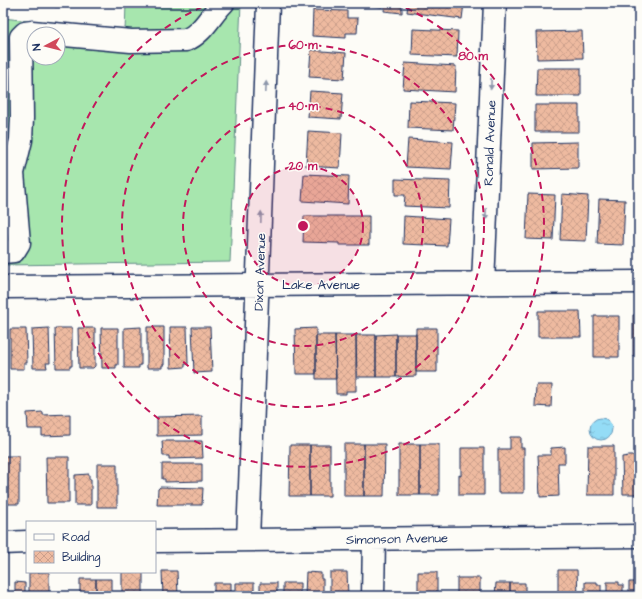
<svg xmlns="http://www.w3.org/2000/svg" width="642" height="599" font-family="'Architects Daughter',sans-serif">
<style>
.garden{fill:#a7e6ae;stroke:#618a86;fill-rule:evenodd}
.water{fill:url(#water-ripples);stroke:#6497b9}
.building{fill:url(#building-cross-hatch);stroke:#1b2f5e}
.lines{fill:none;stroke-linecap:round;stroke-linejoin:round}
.minor-casing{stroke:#1b2f5e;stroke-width:25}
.minor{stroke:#fdfcf7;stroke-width:22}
.oneway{fill:#8c96aa}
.ring{fill:none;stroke:#c2185b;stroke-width:2;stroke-dasharray:7 5}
.labels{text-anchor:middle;stroke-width:3;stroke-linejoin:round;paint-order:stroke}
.street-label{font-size:13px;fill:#1b2f5e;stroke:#fdfcf7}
.centre{fill:#c2185b;stroke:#fdfcf7;stroke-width:2}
.ring-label{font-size:12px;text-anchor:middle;font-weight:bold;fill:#c2185b;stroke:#fdfcf7;stroke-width:3;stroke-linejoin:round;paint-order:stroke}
</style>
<defs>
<pattern id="water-ripples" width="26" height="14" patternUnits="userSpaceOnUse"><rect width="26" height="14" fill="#94dcf6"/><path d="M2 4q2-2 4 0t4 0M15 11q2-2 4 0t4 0" fill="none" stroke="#7fbdd5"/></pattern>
<pattern id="building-cross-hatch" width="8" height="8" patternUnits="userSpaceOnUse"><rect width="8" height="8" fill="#eebaa0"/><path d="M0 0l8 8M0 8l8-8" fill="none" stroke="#cca08c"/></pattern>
</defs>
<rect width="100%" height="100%" fill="#fdfcf7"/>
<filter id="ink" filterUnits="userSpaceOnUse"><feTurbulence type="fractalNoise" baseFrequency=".025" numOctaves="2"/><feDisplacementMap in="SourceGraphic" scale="8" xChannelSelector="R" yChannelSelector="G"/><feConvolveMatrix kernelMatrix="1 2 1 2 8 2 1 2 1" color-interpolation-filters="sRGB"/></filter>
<g filter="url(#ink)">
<path class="garden" d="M126 3H241L230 262 3 265V18L125 32ZM34 34H58V58H34Z"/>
<path class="water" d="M590 429a11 11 0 1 1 22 0a11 11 0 1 1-22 0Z"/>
<path class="building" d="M55 3H97L98 6 55 7Z
M357 3H383L382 7 357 4Z
M385 3H402V13L384 11Z
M408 3H464L462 19 407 12Z
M313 10 347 11V18H358L357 33H346V38L312 36Z
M413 29 458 31 457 57 412 55Z
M582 31 583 58 537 59 536 32Z
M311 50 346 53 344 79 309 77Z
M405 63 456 66 455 92 403 89Z
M537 68H581V96H536Z
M310 91 343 93 341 119 308 117Z
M409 101 455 103 453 130 408 128Z
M535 105H579V132H535Z
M308 131 342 133 340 168 306 166Z
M408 139 453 142 451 169 406 167Z
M578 142V168L533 169V143Z
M304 174 349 176 348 204 302 201Z
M395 179 450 181 449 208 404 206 405 195H395Z
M637 193 639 194V239H635Z
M528 194 555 195 553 240 526 239Z
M562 194 588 196 586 241 560 240Z
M599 199 625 200 623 245 597 244Z
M304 216H369V245H339V243L303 242Z
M404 216 449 219 447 246 403 244Z
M538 311H580L581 337H538Z
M633 315H639V356H633Z
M594 316H619V357H594Z
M141 327V365H139V368H124V328Z
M147 327H164V365H162V368H147Z
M170 327H187L188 364H185V367L171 368Z
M192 327H210L212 372 194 373Z
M49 328 50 363H46L47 368H33L32 329Z
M55 328H72V366H70V368H56Z
M78 328H95V366L93 368H79Z
M101 328H118V365H116V368H102Z
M316 328V374H296L295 329Z
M416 328H437V372H416Z
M10 329H26L27 363H24V369H10Z
M396 334V377H376V335Z
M396 334H416V376L396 377Z
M316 335H335L336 379H316Z
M335 335H356V391H346V394H336Z
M356 335H376V377H357Z
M536 385H552L551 407 535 406Z
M43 412V415L70 414V435L42 436V429H28L27 413Z
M202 416V435L157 436V417Z
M510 437H521V448H524V493H498V449H510Z
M162 441H202L203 458 169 459V456H163Z
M344 444H364V496H344Z
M364 444H385L384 496H364Z
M399 444H420V495H399Z
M420 444H439V495H420Z
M290 445H310V496H289Z
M310 445H330V496H310Z
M588 446H614V495H587Z
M565 447V463H558L559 496 540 497 538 455H551V448Z
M461 448H484V495H459V475L461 476Z
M3 456H19V504H3Z
M629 456H639V494H623L622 457Z
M46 457H69V503H47Z
M97 464H117V507H97Z
M162 464H202V481L165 482V479H162Z
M89 474V479H91V505H75V475Z
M160 487 203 488 202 505H157L158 489Z
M558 570H577L578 596H558Z
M162 571H177L178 596H182H163Z
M49 572V596H29V573Z
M122 572H143V596H122Z
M306 572 321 573V579H323V596H305Z
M330 572H347L348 596H330Z
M418 572H437V596H418Z
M457 578H480V596H457Z
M80 579H96V596H80Z
M96 579H111V596H96Z
M15 582 25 583V596H15Z
M585 582H597V585H601V596H585Z
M607 582H619V585H623V596H607Z
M629 582H639V596H629Z
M214 583H231V596H214Z
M236 583H254V596H236Z
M260 583H277V596H260Z
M283 583H300V596H283Z
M496 583H510V596H495Z
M510 583H525V596H510Z"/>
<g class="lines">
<g class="minor-casing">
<path id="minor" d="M3 252 14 251 19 243 13 173 21 140 22 118 21 37 25 33 32 32 131 41 186 40C203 33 210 16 223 3
M483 284 495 3
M3 287 639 282
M248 540 268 3
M155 541 639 536
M3 543 27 542
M373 596 374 539"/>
</g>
<use href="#minor" class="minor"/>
</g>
<defs><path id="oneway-solid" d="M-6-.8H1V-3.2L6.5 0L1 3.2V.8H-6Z"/></defs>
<g class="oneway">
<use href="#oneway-solid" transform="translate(491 84) rotate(92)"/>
<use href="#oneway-solid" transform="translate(266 87) rotate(-88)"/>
<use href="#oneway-solid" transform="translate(486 214) rotate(92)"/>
<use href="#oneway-solid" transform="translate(261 217) rotate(-88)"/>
</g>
</g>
<circle cx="303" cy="226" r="60" fill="#c2185b" fill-opacity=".12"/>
<g class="ring">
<circle cx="303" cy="226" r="60"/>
<circle cx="303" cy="226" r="120"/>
<circle cx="303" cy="226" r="181"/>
<path d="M395 3A241 241 0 1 1 211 3"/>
</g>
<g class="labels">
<g class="street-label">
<text transform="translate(489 143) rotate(-88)" y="5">Ronald Avenue</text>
<text transform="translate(259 272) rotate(-88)" y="5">Dixon Avenue</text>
<text x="321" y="289">Lake Avenue</text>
<text transform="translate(397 538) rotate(-1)" y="5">Simonson Avenue</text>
</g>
</g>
<circle cx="303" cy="226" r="6" class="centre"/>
<g class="ring-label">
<text x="303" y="49">60 m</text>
<text x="473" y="60">80 m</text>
<text x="303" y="110">40 m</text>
<text x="303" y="170">20 m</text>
</g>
<rect width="642" height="599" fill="none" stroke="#fdfcf7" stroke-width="16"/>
<rect x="8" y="8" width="626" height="583" fill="none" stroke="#1b2f5e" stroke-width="1.5" filter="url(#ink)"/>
<rect x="26" y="521" width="130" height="52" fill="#fdfcf7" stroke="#a3aaba"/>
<rect x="34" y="534" width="20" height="6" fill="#fdfcf7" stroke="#a3aaba"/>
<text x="62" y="541" font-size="12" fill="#1b2f5e">Road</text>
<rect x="34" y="551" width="20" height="12" fill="url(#building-cross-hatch)" stroke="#a3aaba"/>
<text x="62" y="561" font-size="12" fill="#1b2f5e">Building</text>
<g transform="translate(46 46) rotate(263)"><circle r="19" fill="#fdfcf7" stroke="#a3aaba"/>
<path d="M0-3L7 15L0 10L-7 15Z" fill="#d1495b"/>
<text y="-6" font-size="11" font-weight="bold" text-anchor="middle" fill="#1b2f5e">N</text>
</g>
</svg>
